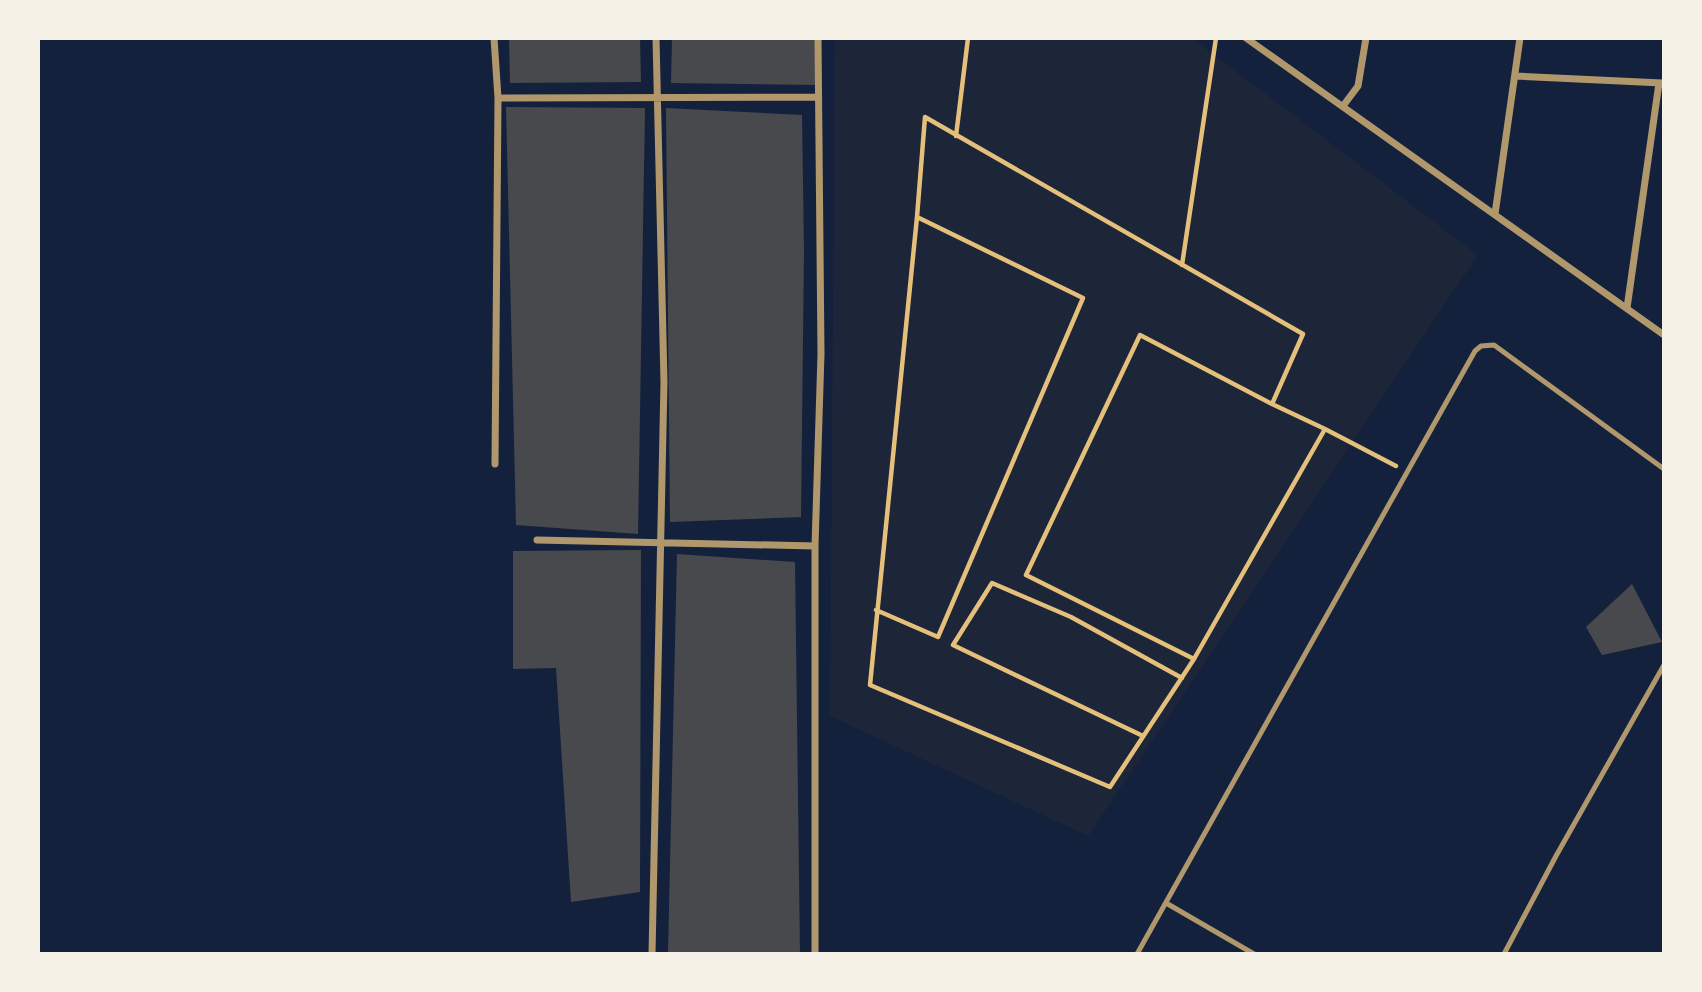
<svg xmlns="http://www.w3.org/2000/svg" width="1702" height="992" font-family="Jost,sans-serif">
<style>
.green{fill:#1d2539}
.building{fill:#48494c}
.lines{fill:none;stroke-linecap:round;stroke-linejoin:round}
.path{stroke:#e5c07b;stroke-width:4.5}
.service{stroke:#b1986c;stroke-width:5}
.minor{stroke:#b1986c;stroke-width:7}
</style>
<rect width="100%" height="100%" fill="#14213d"/>
<path class="green" d="M835 39H1193L1478 255 1088 836 830 716Z"/>
<path class="building" d="M509 38H640L641 82 510 83Z
M672 38H818L817 85 671 83Z
M506 107 645 108 638 534 516 525Z
M666 108 802 115 804 250 801 517 670 522Z
M641 550 640 892 571 902 556 668 513 669V551Z
M677 554 795 562 800 954H668Z
M1632 584 1662 642 1602 655 1586 627Z"/>
<g class="lines">
<path class="path" d="M925 117 1303 334 1272 404 1325 429 1194 659 1110 787 870 685 917 217Z
M956 136 968 38
M1182 265 1216 38
M1325 429 1396 466
M876 610 938 637 1083 298 917 217
M1194 659 1026 575 1140 335 1272 404
M1143 736 953 645 992 583 1071 617 1182 678"/>
<path class="service" d="M1166 903 1254 954
M1137 954 1475 351 1481 346 1494 345 1664 469
M1504 954 1556 856 1664 665"/>
<path class="minor" d="M494 38 498 98 495 464
M1246 38 1664 335
M1516 76 1662 83
M498 98 817 97
M1343 106 1358 86 1366 38
M1495 214 1520 38
M1627 308 1659 83
M537 540 815 546
M652 954 664 382 656 38
M815 954V546L821 354 818 38"/>
</g>
<rect width="1702" height="992" fill="none" stroke="#f6f1e7" stroke-width="80"/>
</svg>
